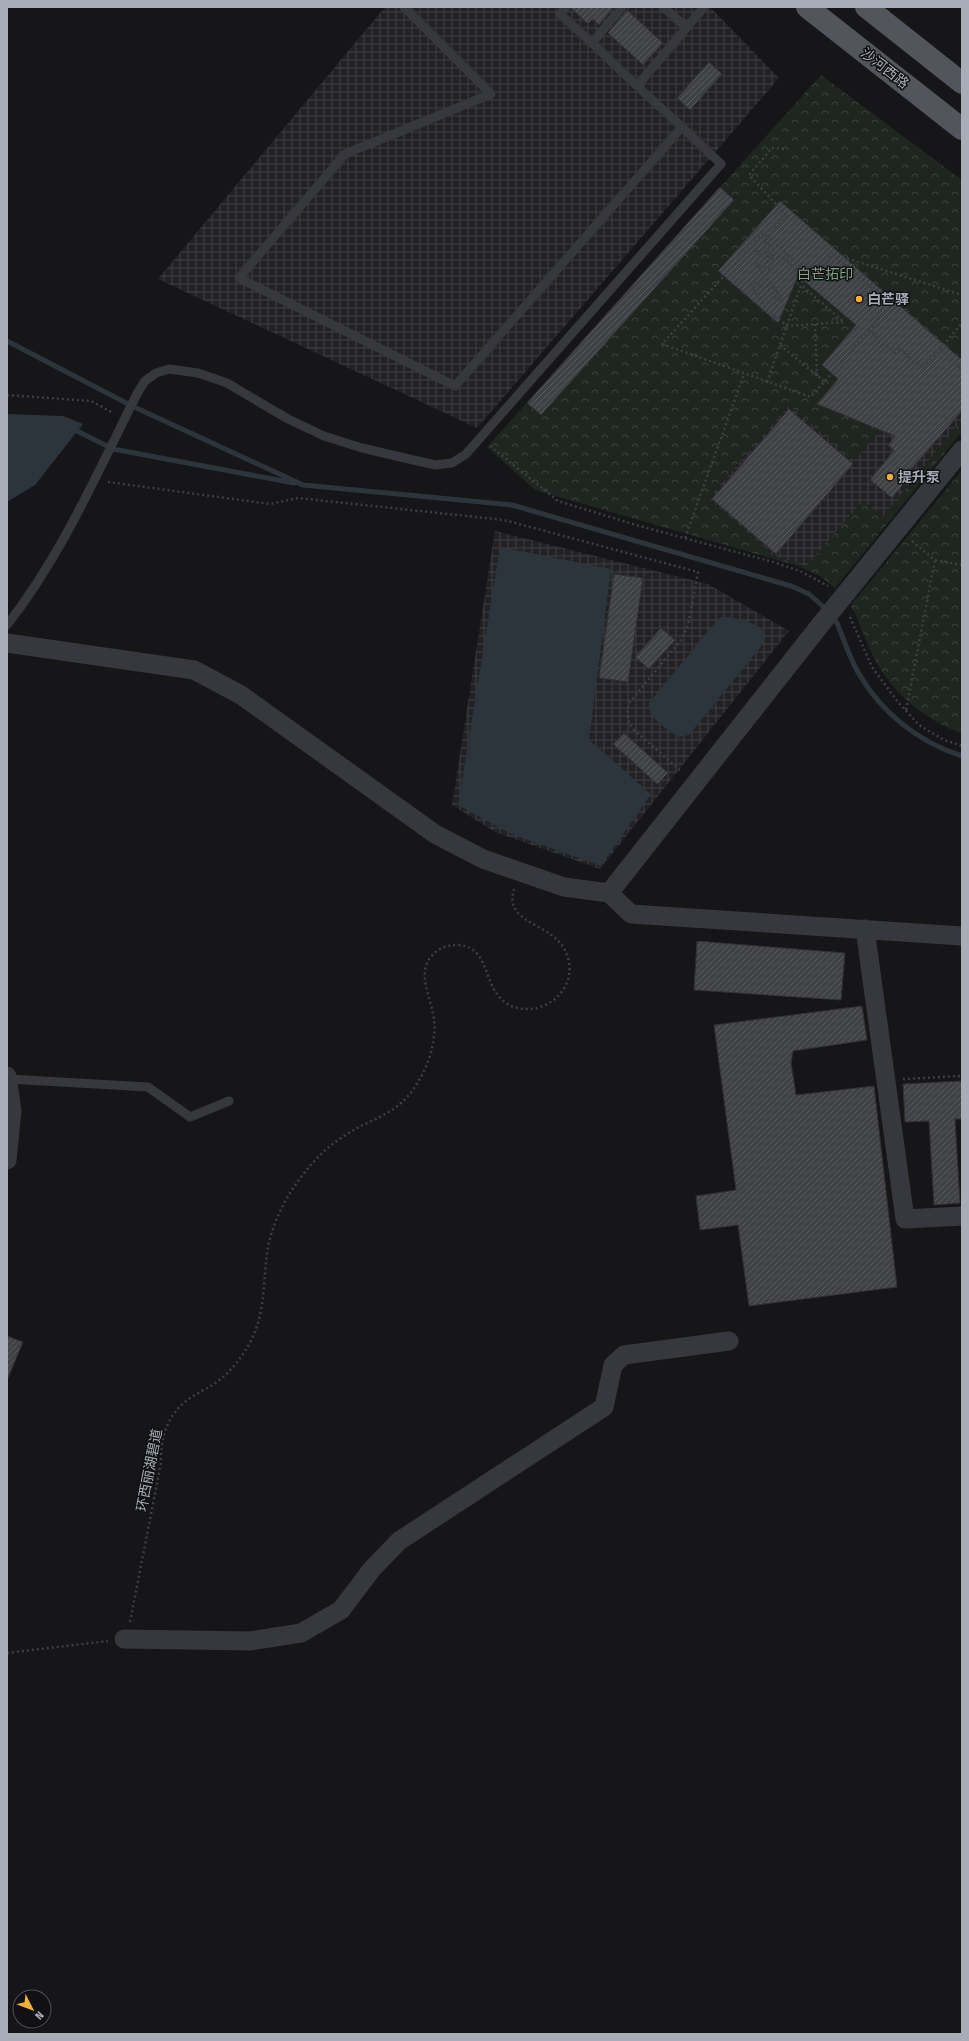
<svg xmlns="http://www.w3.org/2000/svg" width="969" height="2041" font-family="'Fira Sans Condensed','Noto Sans SC',sans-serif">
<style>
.industrial{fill:url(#industrial-grid)}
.park{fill:url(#park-crowns)}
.water{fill:#2c353c}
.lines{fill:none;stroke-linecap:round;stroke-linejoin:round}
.stream{stroke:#2c353c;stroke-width:5}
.building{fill:url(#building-hatch);stroke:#303034}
.path{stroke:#3d3f44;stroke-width:2.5;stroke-dasharray:2 3;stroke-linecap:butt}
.service{stroke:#37383d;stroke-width:9}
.minor{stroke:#37383d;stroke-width:19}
.primary{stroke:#53555c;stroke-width:22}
.path-bridge{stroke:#3d3f44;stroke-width:2.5;stroke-dasharray:2 3;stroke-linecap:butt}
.poi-dot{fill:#f2b134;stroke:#111113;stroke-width:1.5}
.labels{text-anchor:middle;stroke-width:3;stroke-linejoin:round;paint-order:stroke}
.street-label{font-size:14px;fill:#a8adb8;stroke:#111113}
.park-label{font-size:14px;fill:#7fa381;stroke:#111113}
.poi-label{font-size:14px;font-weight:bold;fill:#a8adb8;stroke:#111113;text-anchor:start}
</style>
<defs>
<pattern id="industrial-grid" width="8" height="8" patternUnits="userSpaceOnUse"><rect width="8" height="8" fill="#222225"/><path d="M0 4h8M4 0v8" fill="none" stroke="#3f3f43"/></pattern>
<pattern id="park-crowns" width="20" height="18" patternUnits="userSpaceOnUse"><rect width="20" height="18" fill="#1e261f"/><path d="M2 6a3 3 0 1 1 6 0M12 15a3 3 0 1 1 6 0" fill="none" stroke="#3c433d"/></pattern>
<pattern id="building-hatch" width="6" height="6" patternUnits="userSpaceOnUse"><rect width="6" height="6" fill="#404145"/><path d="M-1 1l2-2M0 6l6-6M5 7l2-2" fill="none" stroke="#595a5e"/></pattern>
</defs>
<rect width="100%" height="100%" fill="#161618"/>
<path class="industrial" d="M385 7H710L779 78 477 428 158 279Z
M935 367 962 389V420L883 517 863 501 806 567 773 555 708 498 789 405 854 460Z
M495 531 708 584 789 631 600 869 495 832 452 805Z"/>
<path class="park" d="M821 75 962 180V389L935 367 854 460 789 405 708 498 773 555 806 566 863 501 883 517 962 420V432L835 588 820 576 798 566 535 490 487 447Z
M962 470V734C926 719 897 698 877 663 868 648 862 629 855 613L850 606Z"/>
<path class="water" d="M7 414 63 416 83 424 35 485 7 502Z
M500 547 611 569 589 740 651 794 601 866 509 833 458 805Z
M721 617C736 617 758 622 766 635L763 644 689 735 679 737C668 729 646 718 649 703L714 624Z"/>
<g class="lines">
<path class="stream" d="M7 341 132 406 303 485 512 505 791 586 809 594 827 610
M77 431 113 449 294 483
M832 616 837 623C844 640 850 659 859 674 882 713 918 742 962 756"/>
</g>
<path class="building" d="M572 7H614L599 25 593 19 588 24 572 9Z
M627 10 663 43 643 65 608 33Z
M709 62 722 74 690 110 677 98Z
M720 187 734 200 541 415 527 403Z
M780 201 962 360V411L908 473 911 475 892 498 870 480 894 450 888 445 895 436 817 404 838 379 822 365 856 325 798 276 778 323 718 271Z
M789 409 853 464 776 554 712 499Z
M614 574 643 578 628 682 599 678Z
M661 628 675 640 649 669 635 657Z
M624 733 668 773 657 784 613 744Z
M697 941 845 953 841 1000 694 990Z
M862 1006 867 1040 793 1051 791 1063 796 1095 874 1086 897 1287 749 1306 738 1225 700 1230 696 1196 736 1190 714 1025Z
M962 1081V1119H955L960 1203 934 1205 929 1121 905 1122 903 1084Z
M7 1336 23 1342 7 1380Z"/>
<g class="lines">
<path class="path" d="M784 149 772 148 749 175 786 215
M764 241 760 244 774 257 772 259 760 249 757 251 774 267 771 270 754 261 781 297V299H778L755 283 751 285 768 311 787 326 844 322 801 285
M833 254 962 295
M815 324 817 376
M780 345 825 382
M940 349 962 323
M767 382 806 271 763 233 662 344 811 397 869 330
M7 395 91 401 113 413
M490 446 558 501 636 525 773 562 800 571 828 586
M108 482 270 504 298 498 504 520 698 572 688 625 681 640 629 703C626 715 627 720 634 730L682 772
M685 538 744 374
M912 541 935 560 962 565
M850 617 872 667 898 702 919 725 944 740 962 746
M906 710 935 560
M903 1079 962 1076
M130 1622 161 1463C160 1439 167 1416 186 1401 196 1393 208 1389 218 1381 230 1372 240 1360 248 1346 267 1313 262 1283 268 1247 274 1217 290 1189 310 1166 324 1149 342 1136 361 1126 378 1118 395 1111 408 1096 425 1076 437 1046 434 1019 431 996 413 969 437 951 444 946 451 945 459 945 494 948 480 995 514 1007 522 1009 530 1010 537 1008 548 1005 557 999 563 990 568 983 571 972 569 963 563 920 502 929 514 889
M7 1653 108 1641"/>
<path class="service" d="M404 7 491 94 345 154 239 278 455 386 682 127 637 86 704 7
M566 7 560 14 592 43
M622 7 592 43 637 86
M663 7 686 27
M7 625C62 555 98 471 138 392L145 381 156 373 169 369 198 373 227 383 288 419 324 436 362 448 435 465 452 463 466 454 721 164 682 127
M8 1079 148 1087 190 1117 229 1101"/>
<path class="minor" d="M7 643 194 670 241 695 435 834 483 859 564 887 609 893 631 914 962 936
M609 893 821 624 962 450
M865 929 905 1219 962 1216
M7 1076 12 1111 7 1160
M124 1639 250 1641 301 1633 341 1610 372 1569 399 1541 604 1407 613 1365 624 1355 729 1341"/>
<path class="primary" d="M807 7 962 129
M866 7 962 83"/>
<path class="path-bridge" d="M786 215 764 241 809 281 833 254 891 305 869 330 895 353 899 348 922 369 940 349 962 369"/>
</g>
<g class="poi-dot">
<circle cx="859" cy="299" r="4"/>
<circle cx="890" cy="477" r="4"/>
</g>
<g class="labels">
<g class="street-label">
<text transform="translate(885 68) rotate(38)" y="5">沙河西路</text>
<text transform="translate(149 1470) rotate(-79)" y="5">环西丽湖碧道</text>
</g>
<g class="park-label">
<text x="825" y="279">白芒拓印</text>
</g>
<g class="poi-label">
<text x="867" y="304">白芒驿</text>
<text x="898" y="482">提升泵</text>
</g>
</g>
<rect width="969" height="2041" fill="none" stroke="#a8adb8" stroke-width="16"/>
<g transform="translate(32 2009) rotate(132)"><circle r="19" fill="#111113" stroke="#4d4f55"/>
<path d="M0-3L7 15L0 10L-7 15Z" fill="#f2b134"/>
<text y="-6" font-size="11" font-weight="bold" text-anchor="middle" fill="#a8adb8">N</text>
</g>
</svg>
